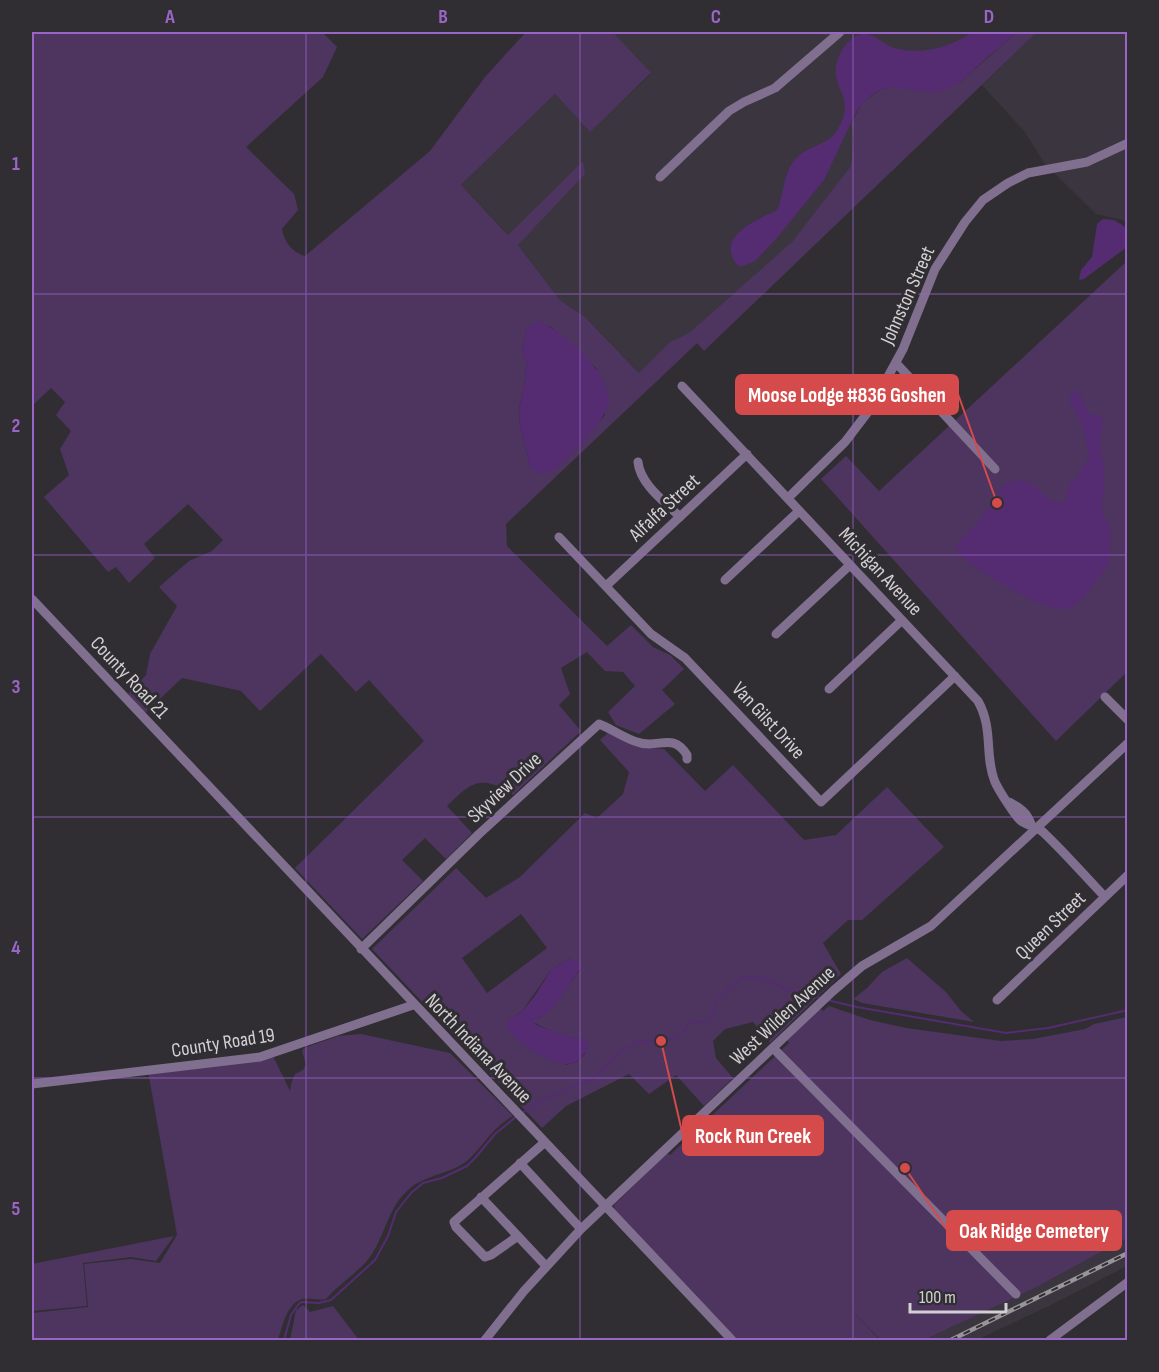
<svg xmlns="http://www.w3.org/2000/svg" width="1159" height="1372" font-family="'Sofia Sans Condensed',sans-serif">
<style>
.built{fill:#3a353e}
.green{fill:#4d355f;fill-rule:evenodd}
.water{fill:#552c71}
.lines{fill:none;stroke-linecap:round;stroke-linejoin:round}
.stream{stroke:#552c71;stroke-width:2}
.minor{stroke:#816f90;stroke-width:9}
.rail-casing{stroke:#979599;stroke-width:4.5}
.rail{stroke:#302e32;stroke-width:2;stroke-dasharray:7;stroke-linecap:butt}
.grid{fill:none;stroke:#9965c6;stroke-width:1.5;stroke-opacity:0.55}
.labels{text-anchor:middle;stroke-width:6;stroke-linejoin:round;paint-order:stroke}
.street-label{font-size:20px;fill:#d2d0d3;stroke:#302e32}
.leader{fill:none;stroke:#d54a4a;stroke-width:2}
.callout-dot{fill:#d54a4a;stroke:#302e32;stroke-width:2}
.callout{fill:#d54a4a;stroke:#d54a4a;stroke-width:2}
.callout-label{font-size:21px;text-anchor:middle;font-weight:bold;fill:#fff}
.neatline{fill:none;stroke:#9965c6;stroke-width:2}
.grid-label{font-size:20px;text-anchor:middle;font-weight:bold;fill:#9965c6}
</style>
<rect width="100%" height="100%" fill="#302e32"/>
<path class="built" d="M613 32H1026L652 386 585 317 560 300 518 245 461 185 555 94 590 131 651 74Z
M1037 32H1127V225L1123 220 1096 214 1044 163 1025 132 982 85Z
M1127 1238V1266L1055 1303 977 1340H924L1035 1288Z"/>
<path class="green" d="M32 32H322L337 47 323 77 246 147 294 194 298 210 282 229C284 242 293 253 305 256L430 151 485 77 526 32H613L651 73 590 132 555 94 461 185 508 235 583 161 585 174 518 245 560 300 585 317 639 373 670 342 689 333 792 242 851 166 854 139 851 124 863 102 882 89 903 87 916 91 962 81 1017 32H1037L704 351 697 343 506 524 507 546 607 646 631 625 653 647 670 655 684 669 662 690 675 704 639 734 616 725 608 712 635 686 623 672 605 671 587 652 561 668 570 694 559 705 581 731 513 795C506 789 501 787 492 784 472 778 460 794 447 806L472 833 446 859 425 838 402 860 423 881 362 939 295 868 424 741 369 680 356 692 321 654 260 711 241 691 182 678 145 713 128 694 146 675 150 654 177 606 159 587 189 561 212 551 223 540 188 504 144 544 155 558 129 583 116 567 108 572 44 497 69 475 60 449 71 431 56 415 65 402 51 388 32 406ZM550 326 596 368 605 415 568 457 530 466 520 426 519 408 524 386 527 364 522 353 526 329Z
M1127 261V672L1056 741 821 479 846 456 879 491Z
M609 732 636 747 664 749 705 791 733 765 804 840 836 835 887 787 944 847 862 920H848L823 943 841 974 770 1043 753 1022 725 1029 713 1041 716 1058 733 1078 704 1106 676 1075 649 1094 629 1074 566 1106 542 1128 372 949 456 868 486 898 520 877 585 813 597 818 623 794 629 772 600 740ZM521 914 547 948 487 993 462 958ZM570 958 581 969C569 982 551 1017 535 1019V1023C548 1030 564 1037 578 1038L585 1054 576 1062 566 1065 509 1020 522 1011 551 970Z
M907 958 946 992 961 1011 974 1022 862 1003 853 999 867 988 882 972Z
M829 1006 870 1020 906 1028 1001 1041 1033 1039 1085 1029 1094 1024 1127 1017V1238L1035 1288 924 1340H881L850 1309 880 1340H738L615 1213 614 1205 667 1153 670 1155 789 1043 787 1040 818 1010 821 1009 823 1011Z
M361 1034 450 1053 513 1116C493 1127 486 1142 471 1157 454 1175 425 1173 407 1191 386 1210 385 1240 366 1262 354 1275 338 1285 326 1299 318 1301 309 1297 302 1299 286 1304 282 1328 278 1340H32V1313L88 1307 84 1264 131 1259 160 1263 177 1235 148 1071 272 1054 290 1091 291 1084 295 1074 303 1070 306 1065 302 1051 304 1048 338 1036Z
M174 1236 156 1261 131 1257 83 1263 87 1306 32 1311V1264Z
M303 1305 310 1312 333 1306 359 1340H290L296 1310Z"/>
<path class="water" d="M972 32H1017C1007 41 996 50 985 59 973 70 964 82 949 88 913 104 889 65 856 112L824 180 776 239 755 261 743 266H738C713 237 757 220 777 210 784 195 783 175 793 162 811 139 834 151 844 114 848 96 837 89 836 75 834 61 844 42 856 36 871 28 881 44 894 48 919 55 951 48 972 32Z
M1103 219 1114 220 1127 228V247L1084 279 1079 280 1081 270 1092 257 1097 224Z
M538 321C565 332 607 370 609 401 610 416 565 464 551 471 545 474 540 474 534 472L530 466 520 426 519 408 524 386 527 364 522 353 526 329Z
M1073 392 1080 393 1088 413 1102 417C1105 425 1101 428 1100 436 1099 440 1102 446 1102 450L1099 453C1110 471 1102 492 1102 511 1102 517 1108 520 1110 527 1111 531 1110 558 1109 563 1107 570 1100 574 1096 581 1090 590 1077 606 1067 609 1048 614 970 568 959 553 957 551 957 548 955 546L978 522 1004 485C1038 468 1038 505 1064 502L1067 498C1065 485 1075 481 1081 471 1084 466 1085 462 1089 458 1087 444 1084 428 1078 416 1075 409 1070 406 1069 399Z
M570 958 578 962 581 968C569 983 552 1017 535 1019V1024C551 1032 569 1036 586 1040L589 1046C584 1054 579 1063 568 1064 551 1066 513 1042 506 1026L509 1020 522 1011 534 997 551 970Z"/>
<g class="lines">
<path class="stream" d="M827 1000 857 1007 1006 1033 1048 1028 1128 1010
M522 1113 542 1101 596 1077 620 1052 636 1042 661 1041 676 1037 683 1033 690 1022 709 1021 712 1017 716 1000 737 981 745 977 766 979 785 989 821 998
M284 1340 291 1315 298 1305 301 1302 319 1303 331 1300 375 1260 388 1236 396 1212 411 1193 423 1183 442 1178 467 1166 476 1157 495 1134 517 1116"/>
<path class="minor" d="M660 177 729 111 744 102 775 88 840 32
M896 363 995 469
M682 386 978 701C994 730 984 755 995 782 998 789 1015 816 1020 820 1027 826 1037 826 1044 833 1065 853 1085 876 1105 897
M638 462C640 484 665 502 680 517
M788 498 845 442 871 408 903 349 935 269 965 222 983 200 1008 183 1028 173 1087 162 1128 143
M559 537 651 634 685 658 821 802 955 676
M725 580 799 511
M606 586 747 454
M32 599 732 1340
M776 634 850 565
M829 689 902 620
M1105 697 1128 720
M1009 802C1020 808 1027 812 1031 824
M361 949 479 834 599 724C612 729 624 738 637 742 658 750 672 731 687 755V759
M997 1000 1128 875
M773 1048 1016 1294
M32 1084 260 1057 413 1005
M520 1163 581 1229
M481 1197 546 1266
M518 1236 491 1255 485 1257 456 1227 454 1222 545 1142
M485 1340 524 1291 581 1229 833 991 862 966 931 926 1128 743
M1050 1340 1128 1282"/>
<g class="rail-casing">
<path id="rail" d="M951 1340 1128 1253"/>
</g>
<use href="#rail" class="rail"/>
</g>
<path class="grid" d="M306 32V1340M580 32V1340M853 32V1340M32 294H1128M32 555H1128M32 817H1128M32 1078H1128"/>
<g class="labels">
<g class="street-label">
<text transform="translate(907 295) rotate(-66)" y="7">Johnston Street</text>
<text transform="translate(664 507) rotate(-43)" y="7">Alfalfa Street</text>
<text transform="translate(881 571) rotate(47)" y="7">Michigan Avenue</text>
<text transform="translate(130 677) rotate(47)" y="7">County Road 21</text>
<text transform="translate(769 720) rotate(47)" y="7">Van Gilst Drive</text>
<text transform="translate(504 787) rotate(-43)" y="7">Skyview Drive</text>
<text transform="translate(1050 925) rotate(-44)" y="7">Queen Street</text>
<text transform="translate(782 1015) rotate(-43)" y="7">West Wilden Avenue</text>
<text transform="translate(223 1042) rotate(-9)" y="7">County Road 19</text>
<text transform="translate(479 1048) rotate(46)" y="7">North Indiana Avenue</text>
</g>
</g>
<path class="leader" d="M997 503L958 394M661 1041L683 1136M905 1168L947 1230"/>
<g class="callout-dot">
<circle cx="997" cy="503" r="6"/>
<circle cx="661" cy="1041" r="6"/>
<circle cx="905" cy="1168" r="6"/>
</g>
<g class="callout">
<rect x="736" y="375" width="222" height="39" rx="6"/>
<rect x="683" y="1116" width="140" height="39" rx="6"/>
<rect x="947" y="1211" width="174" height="39" rx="6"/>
</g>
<g class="callout-label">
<text x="847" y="402">Moose Lodge #836 Goshen</text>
<text x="753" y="1143">Rock Run Creek</text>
<text x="1034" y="1238">Oak Ridge Cemetery</text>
</g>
<rect width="1159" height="1372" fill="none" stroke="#302e32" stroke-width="66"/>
<path d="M910 1303v9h96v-9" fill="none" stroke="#d2d0d3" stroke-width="3"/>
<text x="919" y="1303" font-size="18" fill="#d2d0d3" stroke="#302e32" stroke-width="4.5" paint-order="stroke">100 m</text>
<rect x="33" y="33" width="1093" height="1306" class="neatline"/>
<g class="grid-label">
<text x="170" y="23">A</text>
<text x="443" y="23">B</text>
<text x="716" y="23">C</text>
<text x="989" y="23">D</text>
<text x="16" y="170">1</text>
<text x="16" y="432">2</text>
<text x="16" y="693">3</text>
<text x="16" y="954">4</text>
<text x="16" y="1215">5</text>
</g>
</svg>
